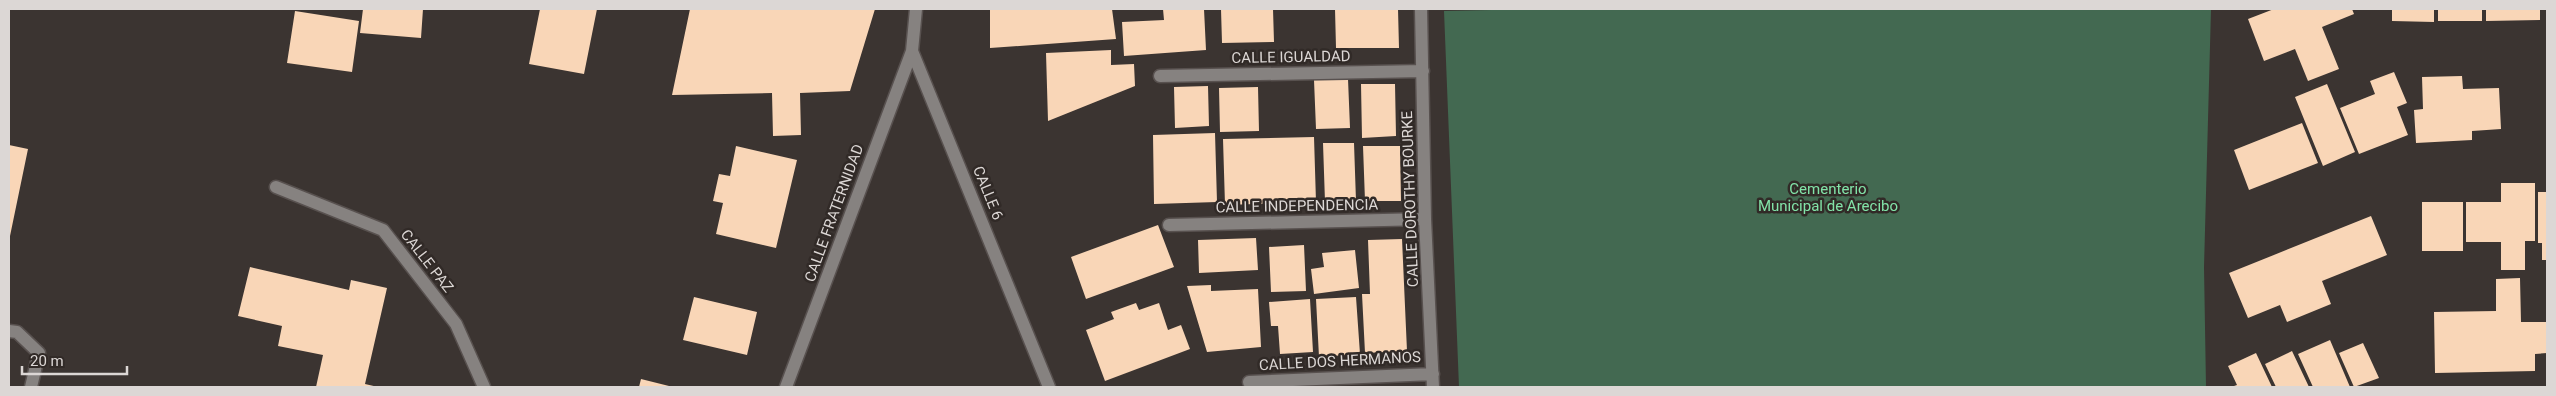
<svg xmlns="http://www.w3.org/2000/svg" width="2556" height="396" font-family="Roboto,sans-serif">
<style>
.green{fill:#436951}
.building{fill:#f9d6b7}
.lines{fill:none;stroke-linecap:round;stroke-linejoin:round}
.minor-casing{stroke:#58514f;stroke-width:15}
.minor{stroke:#868280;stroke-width:12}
.labels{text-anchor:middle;stroke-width:5;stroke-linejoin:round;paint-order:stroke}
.street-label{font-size:15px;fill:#dcd7d5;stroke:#312a27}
.park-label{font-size:15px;fill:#82e3a8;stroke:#312a27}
</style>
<rect width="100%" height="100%" fill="#3b3431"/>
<path class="green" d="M1539 9H2211L2204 267 2206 387H1459L1444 11Z"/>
<path class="building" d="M363 9H423L421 38 360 33Z
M540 9H597L584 74 529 64Z
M690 9H875L850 91 800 93 801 135 773 136 772 93 672 95Z
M990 9H1112L1116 39 990 48Z
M1163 9H1204L1206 50 1124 56 1122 22 1164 20Z
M1221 9H1273L1274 42 1222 43Z
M1335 9H1398L1399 48H1336Z
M2274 9H2352L2354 14 2322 27 2339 69 2308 81 2295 49 2264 61 2248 19Z
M2392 9H2434V22L2392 21Z
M2438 9H2482V21H2438Z
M2486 9H2540V20L2486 21Z
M295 11 359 21 352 72 287 63Z
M1111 50V65L1134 64 1135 86 1048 121 1046 53Z
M2394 72 2407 103 2397 107 2408 135 2359 154 2340 108 2375 94 2370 81Z
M2462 76 2463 89 2499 88 2501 129 2472 131V140L2416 143 2414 110 2423 109 2422 77Z
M1348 79 1350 128 1316 129 1314 80Z
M1361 84H1395L1396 136 1362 138Z
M2327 84 2355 152 2323 166 2295 97Z
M1208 86 1209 126 1175 128 1174 87Z
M1258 87 1259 131 1220 132 1219 88Z
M2302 123 2318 163 2249 190 2234 150Z
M1215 133 1217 202 1154 204 1153 135Z
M1314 137 1316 202 1225 205 1223 139Z
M1323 143H1354L1356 201 1325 202Z
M9 145 28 149 10 236H9Z
M736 146 797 160 776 248 716 234 723 203 713 201 719 174 730 176Z
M1363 146H1400L1401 201H1365Z
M2501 183H2535V241H2525V270H2501V242H2466V202H2501Z
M2538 192H2547V260H2542V243H2538Z
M2422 202H2463V251H2422Z
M2371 216 2387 255 2322 281 2331 304 2287 322 2280 305 2248 318 2229 273Z
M1158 225 1174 267 1086 299 1071 257Z
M1256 238 1258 270 1199 273 1198 240Z
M1402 239 1407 351 1365 353 1362 294H1370L1368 240Z
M1304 245 1306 291 1271 292 1269 247Z
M1355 250 1359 288 1314 294 1311 269 1324 267 1322 253Z
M250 267 349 290 351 280 387 288 365 384 378 387H316L323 355 278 346 282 326 238 316Z
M2520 278 2521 322H2547V353L2535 354V371L2435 373 2434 312 2496 311V279Z
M1211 285V291L1258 289 1261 347 1207 352 1187 286Z
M694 297 757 312 747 355 683 340Z
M1356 297 1360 354 1319 357 1316 299Z
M1310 299 1313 352 1280 354 1278 326H1271L1269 302Z
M1136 303 1139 310 1159 303 1168 330 1181 325 1190 349 1105 381 1086 330 1114 319 1111 312Z
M2330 340 2350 387H2313L2298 354Z
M2363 343 2379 378 2354 387 2339 353Z
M2292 351 2309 387H2276L2265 364Z
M2256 353 2272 387H2231L2237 385 2228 366Z
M641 379 673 387H639Z"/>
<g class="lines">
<g class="minor-casing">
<path id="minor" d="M916 9 912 51 1049 387
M1421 9 1425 219 1433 387
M1160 76 1423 71
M276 187 383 230 456 324 484 387
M1169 225 1425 219
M9 331 17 332 39 353 31 387
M1249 382 1433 374
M786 387 912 51"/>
</g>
<use href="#minor" class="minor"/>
</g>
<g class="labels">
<g class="street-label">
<text transform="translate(1291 57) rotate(-1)" y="5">CALLE IGUALDAD</text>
<text transform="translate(988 193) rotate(68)" y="5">CALLE 6</text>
<text transform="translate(1410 199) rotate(-92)" y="5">CALLE DOROTHY BOURKE</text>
<text transform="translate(1297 206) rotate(-1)" y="5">CALLE INDEPENDENCIA</text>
<text transform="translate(834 213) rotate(-70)" y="5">CALLE FRATERNIDAD</text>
<text transform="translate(427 261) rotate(52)" y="5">CALLE PAZ</text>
<text transform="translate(1340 361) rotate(-3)" y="5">CALLE DOS HERMANOS</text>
</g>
<g class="park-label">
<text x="1828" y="194">Cementerio<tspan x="1828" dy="17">Municipal de Arecibo</tspan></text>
</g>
</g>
<rect width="2556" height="396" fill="none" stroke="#dcd7d5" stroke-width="20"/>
<path d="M22 366v8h105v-8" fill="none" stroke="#dcd7d5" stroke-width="2.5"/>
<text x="30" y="366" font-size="15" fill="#dcd7d5" stroke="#312a27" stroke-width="4" paint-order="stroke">20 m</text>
</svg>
